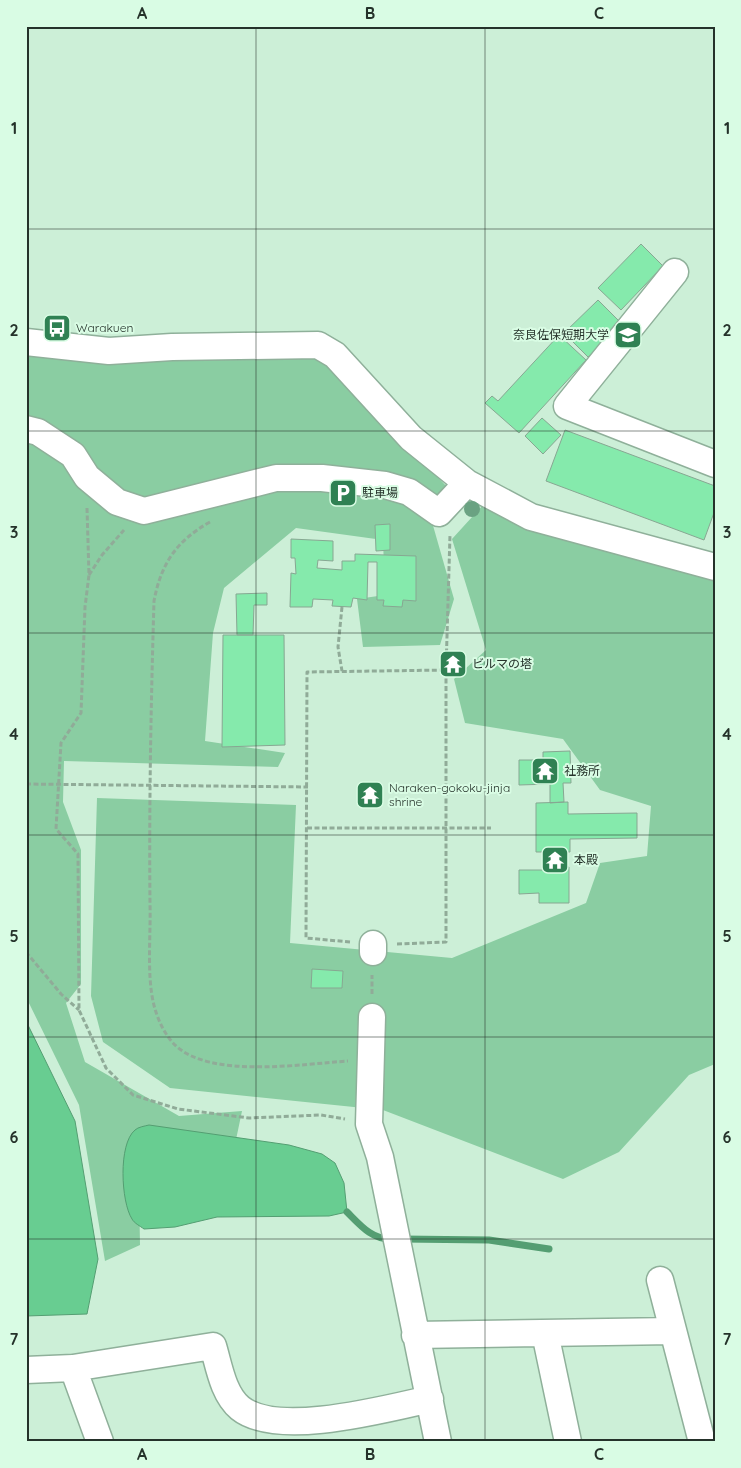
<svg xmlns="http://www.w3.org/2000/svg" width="741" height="1468" font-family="Quicksand,'Noto Sans JP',sans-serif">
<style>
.green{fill:#8acda2}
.water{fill:#68cd91;stroke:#549e72}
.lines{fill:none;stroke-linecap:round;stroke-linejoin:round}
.stream{stroke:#549e72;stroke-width:7}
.building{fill:#85eaac;stroke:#87a792}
.minor-casing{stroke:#8fb09a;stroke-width:29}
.path{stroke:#90ab98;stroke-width:3;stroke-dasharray:5 2.5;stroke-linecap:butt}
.minor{stroke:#fff;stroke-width:26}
.tree{fill:#6aa282}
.grid{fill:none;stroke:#25322a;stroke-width:1;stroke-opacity:0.55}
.labels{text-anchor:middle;stroke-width:4;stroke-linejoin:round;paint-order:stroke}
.poi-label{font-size:12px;fill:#25322a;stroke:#d9fce4;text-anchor:start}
.neatline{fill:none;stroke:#25322a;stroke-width:2}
.grid-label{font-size:16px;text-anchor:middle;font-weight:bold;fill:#25322a}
</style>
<rect width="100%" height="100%" fill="#ccefd7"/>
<path class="green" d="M26 352 322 355 448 488 428 508 454 599 440 645 363 647 357 599 385 595 383 540 296 528 224 588 213 633 205 741 285 753 278 767 64 761 63 802 81 850V984L66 1003 85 1062 179 1116 242 1111 233 1154 138 1132 140 1245 105 1261 79 1105 26 997Z
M483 505 545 535 715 581V1064L689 1075 619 1152 563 1179 383 1110 170 1088 103 1042 91 996 97 798 296 805 290 943 452 958 586 903 600 863 647 856 651 806 600 790 563 739 465 723 454 679 486 650 452 539Z"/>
<path class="water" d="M26 1021 75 1121 98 1259 87 1314 26 1316Z
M149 1125 289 1145 322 1154 335 1163 344 1183 347 1212 329 1216 217 1217 175 1227 144 1229C140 1226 134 1223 132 1219 121 1202 118 1144 135 1130 138 1127 145 1126 149 1125Z"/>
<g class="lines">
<path class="stream" d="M347 1212C360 1225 372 1240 392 1239
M402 1239 489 1240 549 1249"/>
</g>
<path class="building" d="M641 244 663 266 621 310 598 288Z
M598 300 622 324 588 357 564 333Z
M559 335 586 360 519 433 485 403 492 396 498 401Z
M542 418 561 435 543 454 525 436Z
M565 430 715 486V510L704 540 546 481Z
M390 524V550L376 551 375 525Z
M291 539 333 541V561L318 560 317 568 342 570V561H355V554L416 556V601L403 600 402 607 383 606 384 600H377V562H368L367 600 353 598 351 607 332 606 333 600 313 599 312 607H290L291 573 296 574 295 558H291Z
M267 593V605H254L253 635H237L236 594Z
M223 635H284L285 745 222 747Z
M570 751 571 783H563L564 802 550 803V784L519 785V760H543V752Z
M568 802V814L637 813V838L570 839V852H562V867H569V903H539V893L519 894V870H549V852H536V803Z
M312 969 343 971 342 988H311Z"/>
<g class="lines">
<g class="minor-casing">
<path id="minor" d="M675 272 567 406 715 464
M26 342 109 351 172 347 318 345 335 355 411 438 467 483 531 517 715 567
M26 429 38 432 73 455 87 477 117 502 144 511 276 478H322L385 485 409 492 439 513 467 483
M373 952V944
M372 1017 369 1124 380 1157 438 1442
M660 1280 702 1442
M545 1333 568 1442
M415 1335 673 1331
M73 1368 100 1442
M26 1370 73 1368 213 1346C219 1366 223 1394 240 1408 277 1438 385 1409 430 1399"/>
</g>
<path class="path" d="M87 508 89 575 85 607 81 713 61 743 56 829 78 854 79 1010 106 1068 133 1095 178 1109 249 1118 321 1115 345 1119
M210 522C176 541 161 564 154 601 151 702 149 803 150 904 151 935 146 979 155 1009 159 1022 165 1035 175 1045 210 1079 302 1064 348 1061
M89 575 102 555 124 530
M342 607 338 647 342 671
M26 784 308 787
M307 828H491
M350 942 306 938 307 672 446 670
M397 944 446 942V670L450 535
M26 952 61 994 79 1010
M372 994V975"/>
<use href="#minor" class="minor"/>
</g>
<circle class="tree" cx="472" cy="509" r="8"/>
<path class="grid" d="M256 26V1442M485 26V1442M26 229H715M26 431H715M26 633H715M26 835H715M26 1037H715M26 1239H715"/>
<defs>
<g id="bus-square" transform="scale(1.4375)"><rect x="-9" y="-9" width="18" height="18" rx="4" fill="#2f8153" stroke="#d9fce4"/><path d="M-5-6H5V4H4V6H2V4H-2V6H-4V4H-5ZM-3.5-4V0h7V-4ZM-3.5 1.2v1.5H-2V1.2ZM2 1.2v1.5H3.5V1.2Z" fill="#fff"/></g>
<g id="university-square" transform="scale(1.4375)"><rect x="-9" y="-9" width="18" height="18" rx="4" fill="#2f8153" stroke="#d9fce4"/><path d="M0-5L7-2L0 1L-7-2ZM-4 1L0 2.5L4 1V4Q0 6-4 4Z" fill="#fff"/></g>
<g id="parking-square" transform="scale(1.4375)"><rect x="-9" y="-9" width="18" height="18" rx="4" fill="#2f8153" stroke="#d9fce4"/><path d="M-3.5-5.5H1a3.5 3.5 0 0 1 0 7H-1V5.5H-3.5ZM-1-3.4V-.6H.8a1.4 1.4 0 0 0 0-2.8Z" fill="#fff"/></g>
<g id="temple-square" transform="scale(1.4375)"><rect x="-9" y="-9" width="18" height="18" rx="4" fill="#2f8153" stroke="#d9fce4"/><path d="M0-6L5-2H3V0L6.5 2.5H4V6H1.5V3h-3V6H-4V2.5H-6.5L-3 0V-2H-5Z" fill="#fff"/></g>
</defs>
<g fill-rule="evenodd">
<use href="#bus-square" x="57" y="328"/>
<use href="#university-square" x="628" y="335"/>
<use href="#parking-square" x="343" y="493"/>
<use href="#temple-square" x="453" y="664"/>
<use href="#temple-square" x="545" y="771"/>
<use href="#temple-square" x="370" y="795"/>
<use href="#temple-square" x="555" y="860"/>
</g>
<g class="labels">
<g class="poi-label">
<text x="76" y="332">Warakuen</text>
<text x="609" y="339" text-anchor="end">奈良佐保短期大学</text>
<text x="362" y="497">駐車場</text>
<text x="472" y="668">ビルマの塔</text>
<text x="564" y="775">社務所</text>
<text x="389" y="792">Naraken-gokoku-jinja<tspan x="389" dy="14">shrine</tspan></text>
<text x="574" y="864">本殿</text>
</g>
</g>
<rect width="741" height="1468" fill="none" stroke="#d9fce4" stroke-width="55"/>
<rect x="28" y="28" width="686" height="1412" class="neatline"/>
<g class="grid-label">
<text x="142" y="19">A</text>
<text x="370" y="19">B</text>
<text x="599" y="19">C</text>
<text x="14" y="134">1</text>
<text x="727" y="134">1</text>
<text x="14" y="336">2</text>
<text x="727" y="336">2</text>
<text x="14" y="538">3</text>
<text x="727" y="538">3</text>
<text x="14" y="740">4</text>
<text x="727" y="740">4</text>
<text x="14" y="942">5</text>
<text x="727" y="942">5</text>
<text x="14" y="1143">6</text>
<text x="727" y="1143">6</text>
<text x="14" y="1345">7</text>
<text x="727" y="1345">7</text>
<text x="142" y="1460">A</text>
<text x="370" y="1460">B</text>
<text x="599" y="1460">C</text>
</g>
</svg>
